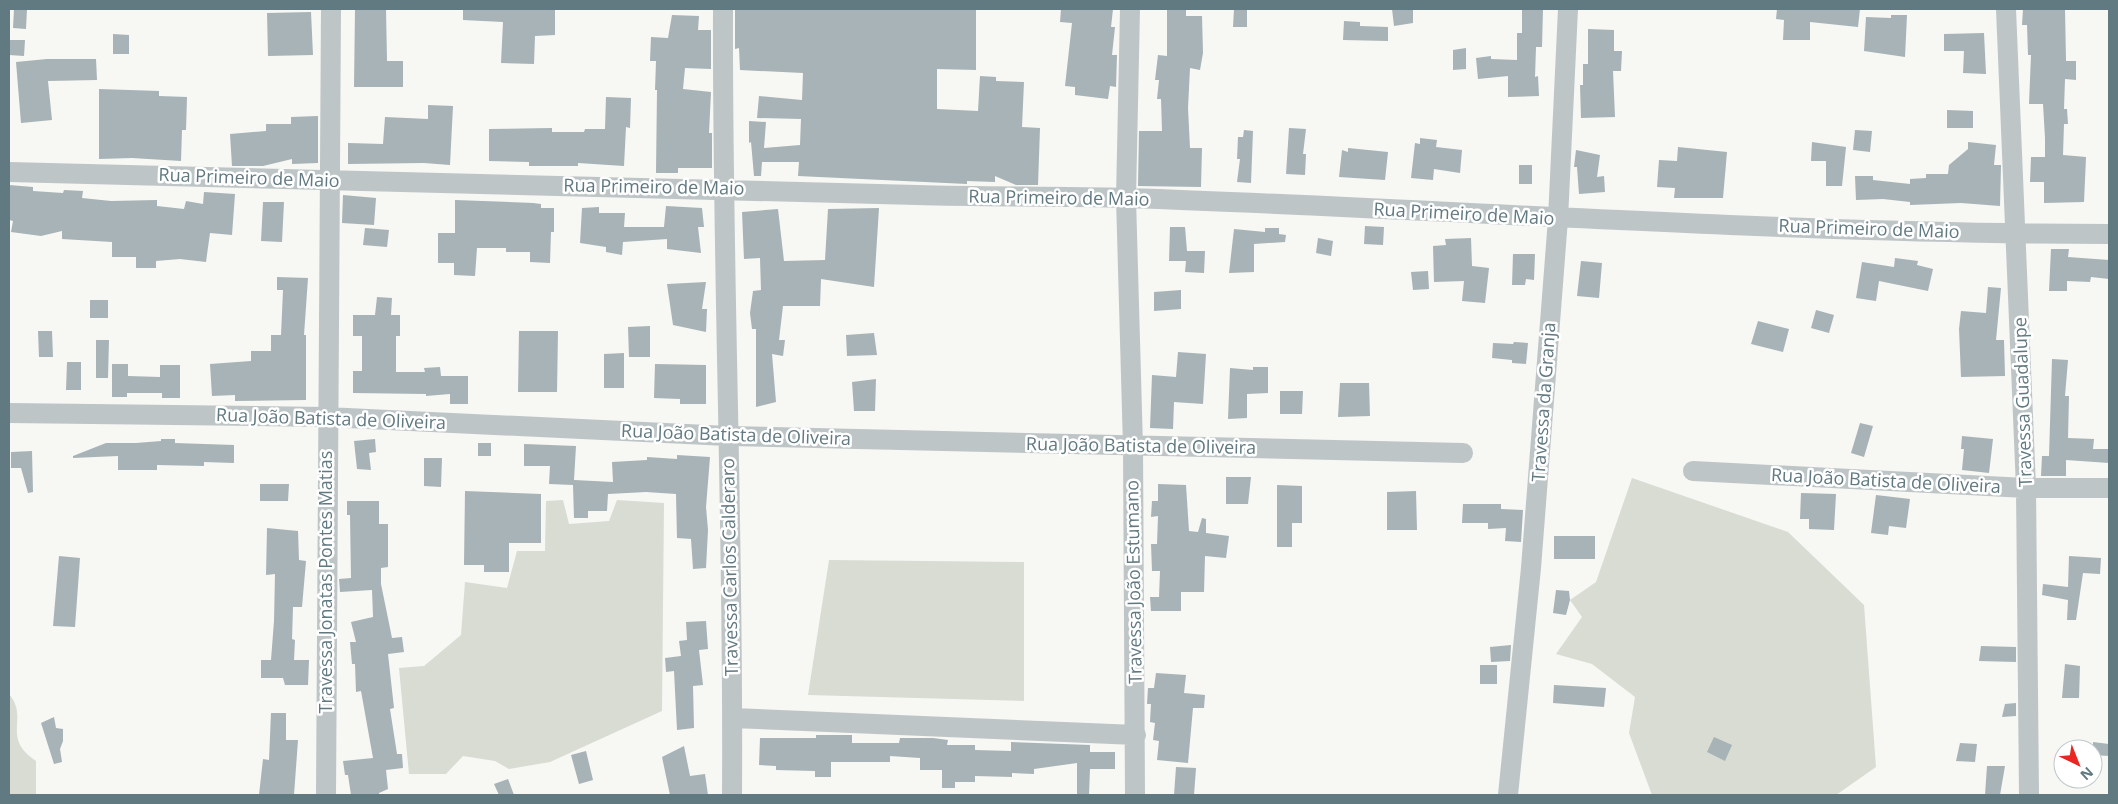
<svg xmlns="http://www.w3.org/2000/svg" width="2118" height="804" font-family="'Open Sans',sans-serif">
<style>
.green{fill:#d8dcd3}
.building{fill:#a7b3b6}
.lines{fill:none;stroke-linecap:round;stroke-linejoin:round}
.minor{stroke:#bec5c7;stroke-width:20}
.labels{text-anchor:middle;stroke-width:5;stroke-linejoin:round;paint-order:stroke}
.street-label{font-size:18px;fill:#617980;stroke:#fff}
</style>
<rect width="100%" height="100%" fill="#f7f7f4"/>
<path class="green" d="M1632 478 1788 532 1864 605 1876 767 1836 795H1652L1629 733 1635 697 1592 664 1556 654 1582 617 1570 600 1596 582Z
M563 500 569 524 609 521 617 500 664 503 662 711 550 762 509 769 495 761 463 756 446 774H409L399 668 424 666 461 635 465 582 507 588 517 551H545L546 501Z
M829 560 1024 562V701L808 695Z
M9 694C30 719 0 737 36 761V795H9Z"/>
<path class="building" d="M14 9H27L26 29 13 28Z
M355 9H386L387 61H403V87H354Z
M463 9H555V35L535 36 534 64 501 63 503 22 463 20Z
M735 9H976V70L937 69V109L978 111 980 76 996 77V81L1024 82 1022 127 1040 128 1038 185H1016L995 176V182L967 181V184L798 176 799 162H762L761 176H754L751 142 749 143V121L766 122 764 148 800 145 801 119 757 118 759 96 802 100 803 73 740 70 739 48 735 49Z
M1061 9H1113L1111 27H1115L1112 55H1117L1116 87 1110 86 1108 99 1075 95V87L1065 86 1072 23 1060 22Z
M1167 9H1186V16H1202L1203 53 1200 70 1190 68 1188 108 1190 148H1202L1201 187 1138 186 1139 131H1162L1161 99H1157L1159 80H1155L1158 55 1167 56Z
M1234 9H1247V27H1233Z
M1392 9H1413V23L1394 26Z
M1522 9H1543L1542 47H1536L1535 77 1538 76 1539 96 1508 97V76L1478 79 1476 58 1491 56V59L1517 60V33H1522Z
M1777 9H1860L1858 27 1810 22V40H1783L1784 20 1776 19Z
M2023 9H2065L2066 61H2076V80L2065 79 2064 109H2067L2068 124H2064L2063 155 2086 157 2084 202 2044 203V182H2030L2031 157H2045V138L2043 104H2029L2031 55H2028L2027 25H2022Z
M311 12 313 55 268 56 267 13Z
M672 15 699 16 698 30H711V69L685 68 683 89 711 92 709 133H712V168H678V173H656L657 90H655L656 61H650L651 37 668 38Z
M1891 15H1907L1905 57 1864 51 1866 17 1891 18Z
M1344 21 1360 22V26L1388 27V41L1343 40Z
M1588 29 1614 30V51H1622L1621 71H1613L1615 117 1581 118 1580 85H1583V64H1588Z
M1984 33 1986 74 1963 73 1964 51H1944V34Z
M113 34 129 35V54H113Z
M10 40H25L24 56 9 55Z
M1466 48V69L1453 70V50Z
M47 59H96L97 80 48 81 52 120 21 123 16 62Z
M99 89 159 91V96L187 97 186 130H182L181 161 132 158 99 159Z
M606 97 631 98 630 128 626 127 624 166 578 163V166H529V162L489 161V129L552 128V132H584L585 129H605Z
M428 105 453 106 450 165 424 163 348 164V143L383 144 385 117 428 119Z
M1947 110 1973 111V128H1947Z
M318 116V163L292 164V159L263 166H232L230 134 266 131V124H291V117Z
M1289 128 1306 129 1303 154H1306L1305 175 1286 174Z
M1244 130 1253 131 1251 183 1237 182 1240 159H1237L1238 137H1243Z
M1855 130 1872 131 1870 152 1853 150Z
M1420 138 1437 140 1436 147 1462 150 1460 173 1434 169 1433 180 1411 178 1415 143 1420 144Z
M1812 142 1846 147 1842 186H1826V161H1811Z
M1968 142 1996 145 1994 165H2001L2000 206 1961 203 1910 205V202L1883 199 1856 200 1855 176H1873V180L1910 184V179L1926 178V174H1948L1949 165 1968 149Z
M1678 147 1727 152 1723 198H1674L1675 188 1657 187 1659 160 1677 161Z
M1348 148 1388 152 1385 180 1339 177 1342 150 1348 152Z
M1576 150 1600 155 1597 177 1604 176 1605 192 1579 194 1577 167H1574Z
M1519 165H1532V184H1519Z
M9 185 33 187V191L63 193 64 190 83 191 82 198 111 201 157 200V206L184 209 186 201 203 204 204 192 235 194 232 235 210 233 206 262 180 259 156 261V268H136V257H112V242L62 239V231L41 236 11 232 13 221 9 220Z
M343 195 376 198 374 225 342 223Z
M455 200 533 203 541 204V208H554V232H551L550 263 530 262V252H506V248H477L475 276 454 275V263H438V233H455Z
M263 202H284L282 242 261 241Z
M666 206 702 208 704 227H698L701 253 667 249V239L623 242 622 255 606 252V247L580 243 582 208 599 207V213H625L624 227H664Z
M879 208 874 287 821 279 820 306H783L779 340H785L783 356 772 354 776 402 756 407V329H752L750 313 753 291 761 290 760 258 744 259 742 212 778 209 784 261 825 260 828 209Z
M1365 226 1384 227 1383 245 1364 244Z
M1170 227H1185L1187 251H1205L1204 273 1185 272 1186 261H1169Z
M365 228 389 230 387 247 363 245Z
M1265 228H1279V234L1286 235 1285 242 1254 244V272L1229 273 1234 229 1265 232Z
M1318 238 1333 241 1331 256 1316 253Z
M1471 238 1472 266 1489 268 1485 303 1462 301 1464 281 1434 282 1433 246 1446 245 1445 239Z
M2051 249H2069L2068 257 2109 260V279L2091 277 2090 282 2067 281V291H2049Z
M1513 254H1535L1534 280 1526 279 1525 285H1512Z
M1895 258 1918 261 1917 265 1933 269 1928 291 1879 281 1876 301 1856 298 1862 262 1894 267Z
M1581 261 1602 263 1599 298 1577 296Z
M1428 271 1429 289 1413 290 1411 272Z
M277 277 308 278 304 335H306V400L235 401V395L212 396 210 364 251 361V351H271V335H281L283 290H277Z
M706 282 702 309H707L706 332 673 325 667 284Z
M1988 287 2001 288 1996 340H2004L2005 376 1961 377 1959 329 1961 311 1986 313Z
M1181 290V309L1154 311V292Z
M377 297 392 298 391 315H400V336H396V372H425L424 368 440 367 441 376H468V404H450V394L426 396V394L353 393V371H362V336H353V315H375Z
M90 300H108V318H90Z
M1816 310 1834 315 1829 333 1811 328Z
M1758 321 1789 329 1783 352 1751 344Z
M650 326V357H629L628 327Z
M38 331H52L53 357H39Z
M519 331H558L557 392H518Z
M874 333 877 355 847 356 846 335Z
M96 340H109L108 378H96Z
M1514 342 1528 343 1526 364 1512 363V360L1492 358 1493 343 1513 344Z
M1178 352 1206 354 1203 404 1174 402 1173 429 1150 428 1152 375 1176 377Z
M624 353V388H604V354Z
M2052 359 2068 360 2065 396H2069L2068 438 2094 439 2093 449H2109V463L2066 460V476H2041L2042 456H2049Z
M67 362H81V390H66Z
M112 364H128V376L160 377V365H180V398H162V393H127V397H112Z
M655 364 706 365V404H680V399L654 398Z
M1253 367H1268V393L1247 394V418L1228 419 1230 368 1253 370Z
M876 379 875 411H854L852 382Z
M1340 383H1369L1370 416 1338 417Z
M1280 391H1303L1302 414H1280Z
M1860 423 1873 426 1864 457 1851 453Z
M1962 436 1993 439 1989 473 1962 470 1964 449H1961Z
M161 439H175V443L234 445V463L204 462V466L157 465V470H118V456L73 458V456L106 443H136L161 441Z
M375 439 376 452 369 453 371 470 357 469 354 441Z
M478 443H491V456H478Z
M524 444 576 446 574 480 613 482 612 462 647 460V457L677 459V455L710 457 706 507 708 530 706 568 693 569 691 539 677 538 676 494 646 492 608 494 607 511H588V518H574L573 485 549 484 550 466H524Z
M32 451 33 492 28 493 21 468H11V452Z
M424 458H442L441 487 424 486Z
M1226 477H1251L1248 504H1226Z
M260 484H289L288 501H260Z
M1158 484 1186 485 1189 531 1198 532 1202 518 1206 519V533L1229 536 1226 558 1205 556 1204 592H1181V611H1151L1150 597H1159L1160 571H1152L1151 544H1157L1158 516 1151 517 1152 501H1158Z
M1277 485 1302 486V523H1292V547H1277Z
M465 491 541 494V543H509V572H484V565H464Z
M1416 491 1417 530H1387V492Z
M1801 493 1836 494 1834 530 1809 529V519H1800Z
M1876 495 1910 499 1906 528 1889 526 1888 535 1871 533Z
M347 501H379V524H388V567L381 568V584L392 638 402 637 404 652 388 654 394 708 390 709 397 754H402L403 768 386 770 388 789 379 793V795H351L348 775H345L343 761 373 758 361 691 356 692 355 664H352L350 642H356L351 622 373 617 372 590 340 592 339 579 351 578 350 515H347Z
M1463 504H1501V509L1523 510 1521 542 1505 541 1506 528 1488 529V523H1462Z
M267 528 298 531 299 560 306 561 302 607H293L292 639 295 640 294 660H309L308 685H285L283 678H261V660H271L274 621 275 574 266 575Z
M1554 536H1595V559H1554Z
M59 556 80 558 75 627 53 626Z
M2069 556 2101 558 2100 574 2083 573 2076 620H2067L2068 600 2042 595 2043 584 2068 587Z
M1556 590 1569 591 1570 600 1566 615 1553 613Z
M706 621 708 649 699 650 703 685 693 686 694 728 677 730 674 671 666 672 665 658 681 656 679 641 687 640 686 622Z
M1511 645 1510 661 1491 662 1490 647Z
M1981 646 2016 647V662L1979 661Z
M2065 664 2080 666 2079 698H2062Z
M1480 665H1497V684H1480Z
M1156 673 1186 675 1184 693 1205 695 1204 708H1193L1188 763 1157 760 1159 741 1153 740 1155 723 1150 722 1151 704H1147L1148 688H1154Z
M1554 685 1606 688 1604 707 1553 703Z
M2016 703V716L2002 717 2005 704Z
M271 713H286V740H298L294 795H259L263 759 269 760Z
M54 717 56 728 63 729V741L60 749 62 762 54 764 41 723Z
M816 735H852V743H899L900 738H933L948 740 947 745H975V750L1011 751V742L1090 745V752H1115V769H1090L1089 795H1077V763L1034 769V774L1012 773V777L975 776V782H955V788H942V770H920V758L890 756V762H831V777H815V771L776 770V766L759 765 760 738H816Z
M1714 737 1732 745 1725 761 1707 752Z
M2093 742 2109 744V756L2093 755Z
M1960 743 1977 744 1975 762 1956 761Z
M684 746 690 776 705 774 708 795H670L662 757Z
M586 751 593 780 579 784 571 755Z
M1987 766H2005L2000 795H1985Z
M1176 767 1196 768 1194 795H1174Z
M508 779 514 795H499L494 784Z"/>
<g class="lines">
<path class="minor" d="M723 9C722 271 734 533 732 795
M1130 9 1126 198 1133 447 1135 795
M2006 9 2026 488 2029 795
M9 172C311 180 614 186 917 195 987 197 1058 196 1128 198 1455 209 1782 234 2109 234
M9 413 326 417 728 436 1463 453
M1693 471 2026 488H2109
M733 718 1136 735
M326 795 331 9
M1508 795 1531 568 1558 219 1568 9"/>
</g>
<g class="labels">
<g class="street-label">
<text transform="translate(249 178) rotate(2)" y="6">Rua Primeiro de Maio</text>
<text transform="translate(654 187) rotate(1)" y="6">Rua Primeiro de Maio</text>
<text transform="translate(1059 198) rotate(1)" y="6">Rua Primeiro de Maio</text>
<text transform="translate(1464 214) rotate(3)" y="6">Rua Primeiro de Maio</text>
<text transform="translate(1869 229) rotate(2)" y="6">Rua Primeiro de Maio</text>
<text transform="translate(1544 402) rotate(-86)" y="6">Travessa da Granja</text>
<text transform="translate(2023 402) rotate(-92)" y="6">Travessa Guadalupe</text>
<text transform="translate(331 419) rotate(2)" y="6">Rua João Batista de Oliveira</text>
<text transform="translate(736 435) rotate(2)" y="6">Rua João Batista de Oliveira</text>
<text transform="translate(1141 446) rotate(1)" y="6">Rua João Batista de Oliveira</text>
<text transform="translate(1886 481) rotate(3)" y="6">Rua João Batista de Oliveira</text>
<text transform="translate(730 567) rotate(-91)" y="6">Travessa Carlos Calderaro</text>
<text transform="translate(326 582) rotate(-90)" y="6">Travessa Jonatas Pontes Matias</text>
<text transform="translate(1134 582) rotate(-91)" y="6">Travessa João Estumano</text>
</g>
</g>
<rect width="2118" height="804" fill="none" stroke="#617980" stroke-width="20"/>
<g transform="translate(2078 764) rotate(137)"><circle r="24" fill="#ffffff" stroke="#c0c9cc"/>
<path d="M0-4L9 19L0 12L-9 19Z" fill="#e82723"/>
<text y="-8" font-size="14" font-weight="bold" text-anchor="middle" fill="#617980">N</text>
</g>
</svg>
